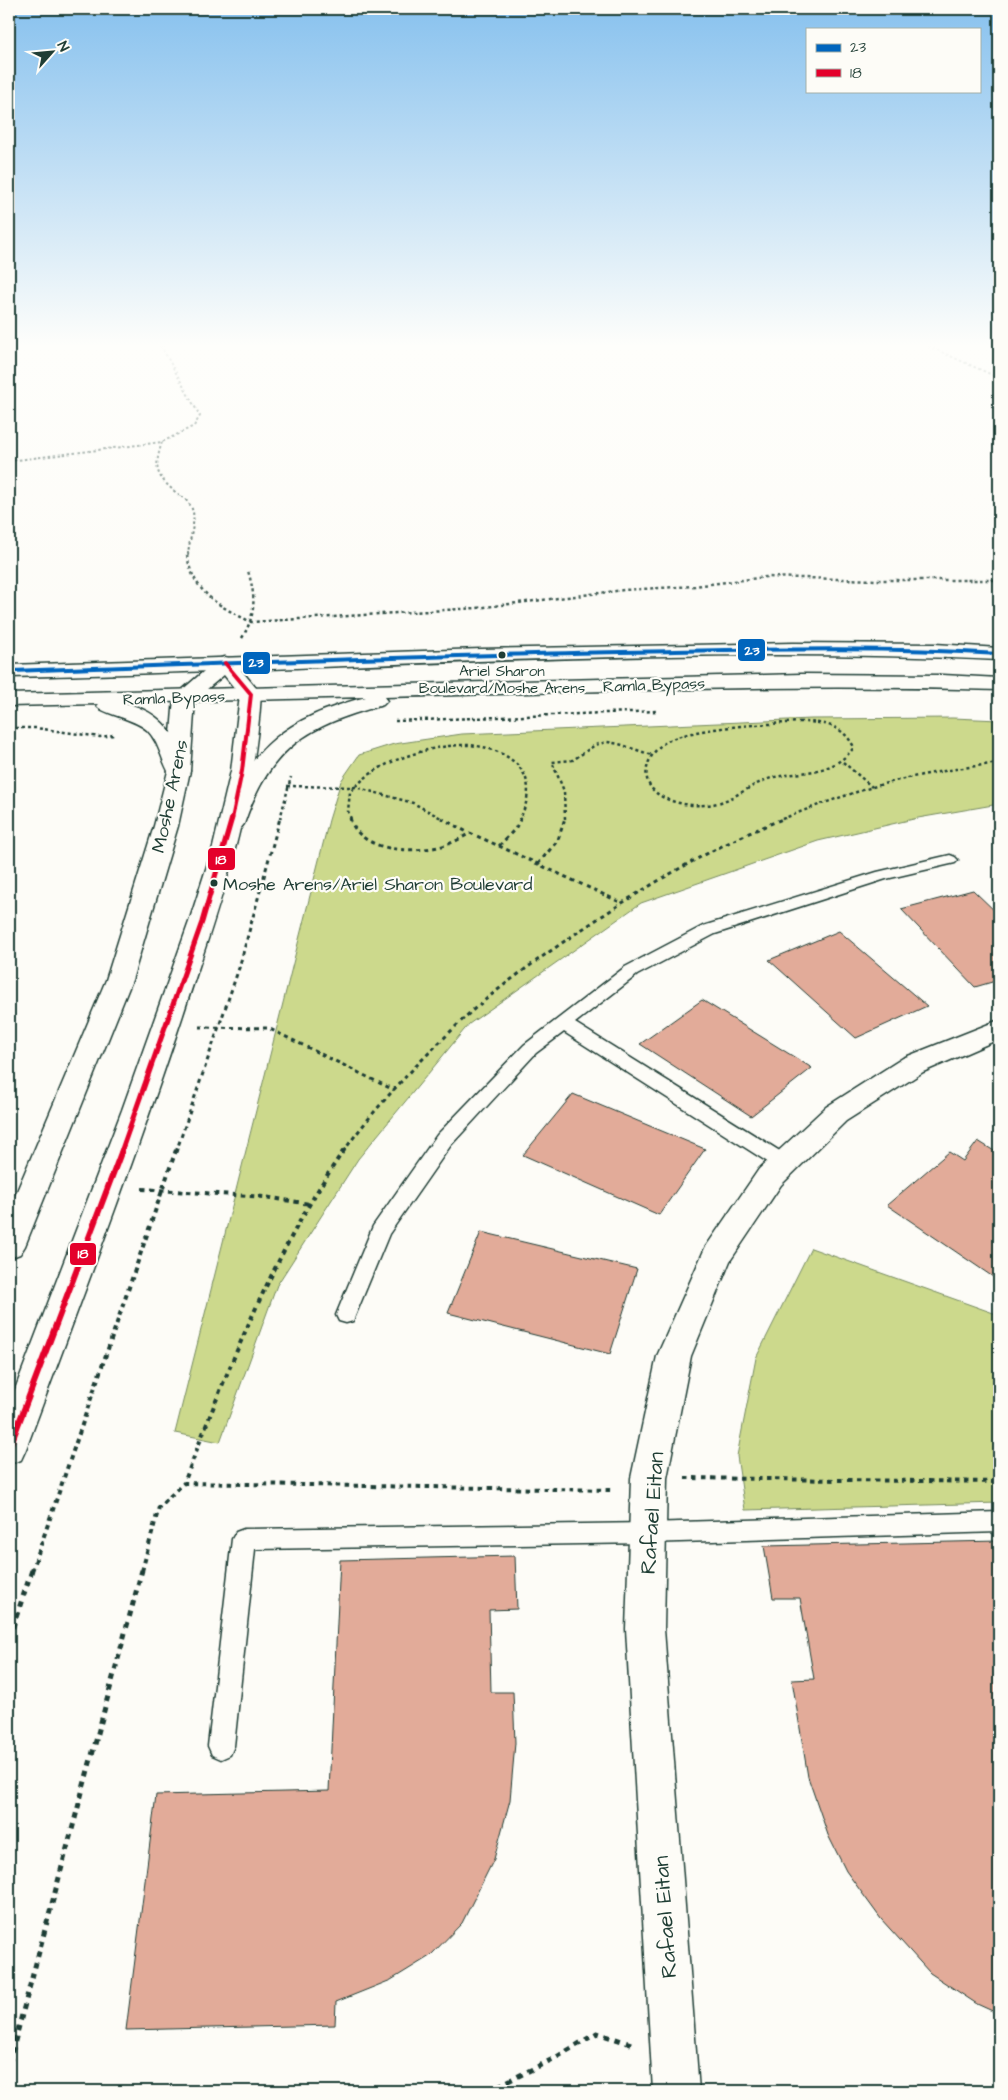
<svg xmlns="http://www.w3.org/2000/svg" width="1008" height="2100" font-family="'Architects Daughter',sans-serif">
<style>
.green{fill:#ccd98c;stroke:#768b60}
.building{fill:#e2ab99;stroke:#1f3d34}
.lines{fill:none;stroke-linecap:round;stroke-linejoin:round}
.lane-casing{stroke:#1f3d34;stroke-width:3}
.street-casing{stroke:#1f3d34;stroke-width:3}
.secondary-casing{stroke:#1f3d34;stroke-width:3}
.primary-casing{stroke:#1f3d34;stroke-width:3}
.path-far4{stroke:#1f3d34;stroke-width:2;stroke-dasharray:2.5 2.5;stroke-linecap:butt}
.path-far3{stroke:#1f3d34;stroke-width:2.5;stroke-dasharray:3 3;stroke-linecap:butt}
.path-far2{stroke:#1f3d34;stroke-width:3;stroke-dasharray:4 4;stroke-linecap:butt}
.path-far1{stroke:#1f3d34;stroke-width:4;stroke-dasharray:4.5 4.5;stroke-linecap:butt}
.path{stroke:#1f3d34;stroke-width:5;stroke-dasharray:5.5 5.5;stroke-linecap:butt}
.lane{fill:#fdfcf7;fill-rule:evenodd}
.street{fill:#fdfcf7;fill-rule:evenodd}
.secondary{fill:#fdfcf7;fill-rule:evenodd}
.primary{fill:#fdfcf7;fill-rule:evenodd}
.bus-1-casing{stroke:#fdfcf7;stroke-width:7}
.bus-2-far2-casing{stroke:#fdfcf7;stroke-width:7}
.bus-2-far1-casing{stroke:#fdfcf7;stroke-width:9}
.bus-2-casing{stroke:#fdfcf7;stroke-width:10}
.bus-1{stroke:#0065bd;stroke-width:4}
.bus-2-far2{stroke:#e4002b;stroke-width:4}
.bus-2-far1{stroke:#e4002b;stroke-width:5}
.bus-2{stroke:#e4002b;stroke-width:6}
.bus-dot{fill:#1f3d34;stroke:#fdfcf7;stroke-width:2}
.labels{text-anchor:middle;stroke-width:4.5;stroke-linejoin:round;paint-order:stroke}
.far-bus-label{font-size:15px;fill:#1f3d34;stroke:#fdfcf7}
.far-street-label{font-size:16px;fill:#1f3d34;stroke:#fdfcf7}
.bus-label{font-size:18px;fill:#1f3d34;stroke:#fdfcf7;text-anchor:start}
.street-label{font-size:19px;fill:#1f3d34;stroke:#fdfcf7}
.near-street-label{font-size:22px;fill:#1f3d34;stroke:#fdfcf7}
.line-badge{stroke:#fdfcf7;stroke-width:2}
.badge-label{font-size:14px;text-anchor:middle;font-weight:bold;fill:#fff}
</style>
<rect width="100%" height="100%" fill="#fdfcf7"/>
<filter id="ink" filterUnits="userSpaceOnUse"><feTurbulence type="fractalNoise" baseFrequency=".02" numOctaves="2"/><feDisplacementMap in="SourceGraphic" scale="10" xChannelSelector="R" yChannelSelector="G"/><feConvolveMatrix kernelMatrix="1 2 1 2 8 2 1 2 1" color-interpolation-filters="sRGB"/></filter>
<g filter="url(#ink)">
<path class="green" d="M953 718 999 720V804L918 818 818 841 641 903 469 1024 358 1159 277 1285 220 1442 175 1433 329 820 341 781 359 755 394 744 462 734 811 719Z
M811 1248 999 1315V1503L745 1510 737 1456 756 1358Z"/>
<path class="building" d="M973 890 999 915V980L975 987 901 909Z
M839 931 927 1006 856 1038 769 960Z
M702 1000 812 1068 751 1116 640 1044Z
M573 1094 705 1149 659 1215 523 1155Z
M978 1141 999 1154V1281L887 1205 949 1152 963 1161Z
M481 1232 637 1269 610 1354 448 1313Z
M999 1541V2014L977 2004 930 1973 881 1919 846 1871 828 1835 808 1777 792 1680 814 1679 800 1598H773L764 1546Z
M515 1556 517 1609 489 1610 491 1692H513L515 1743 510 1800 494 1859 462 1923 430 1956 391 1980 336 2002 335 2025 126 2030 156 1795 329 1791 340 1560Z"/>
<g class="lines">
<g class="lane-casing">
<path id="lane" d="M950 855 955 857 958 860 955 863 886 879 715 934 637 975 575 1023 791 1158 793 1163 791 1168 784 1170 777 1168 564 1032 536 1053 451 1145 389 1234 353 1321 346 1323 339 1321 336 1315 373 1226 437 1135 524 1045 625 967 703 926 877 872Z
M999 1512V1532L647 1543 255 1549 234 1746 230 1755 221 1759 212 1755 208 1746 232 1539 236 1532 244 1529 647 1523Z"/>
</g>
<g class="street-casing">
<path id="street" d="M999 1020V1039L923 1072 846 1121 781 1185 730 1261 691 1356 667 1478 664 1629 699 2091H653L626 1629 631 1478 657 1356 705 1248 759 1169 826 1107 903 1058Z"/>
</g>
<g class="secondary-casing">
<path id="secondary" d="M225 657 232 659 261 694C254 810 218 909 182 1018 134 1163 79 1306 26 1449L21 1460 9 1464V1405L122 1110 189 922 213 847 231 771 240 695 224 675 195 699 190 771 178 826 132 980 25 1246 20 1254 9 1258V1210L106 980 154 826 168 771 174 697 218 659Z"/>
</g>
<g class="primary-casing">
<path id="primary" d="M793 643 935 644 999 648V660C669 644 339 671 9 677V665L481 649Z
M801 674 943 675 999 678V690C794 683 589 692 384 697L387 701 383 705C307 726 270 747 244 824L240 829 232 831 224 829 220 824C249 746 287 718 366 697L125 703C164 713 176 736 190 771L187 776 179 778 171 776C161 761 160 743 147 730 133 718 103 714 97 706L99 704 9 706V694Z"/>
</g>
<path class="path-far4" d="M928 346 999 378
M162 442C153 471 156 476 179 495 184 498 190 503 192 509 197 520 188 543 188 556
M9 461 162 442 194 426 200 416 161 346"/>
<path class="path-far3" d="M187 555C193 593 219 606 251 622L477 608 624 590 695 586 766 577 877 580H999
M242 638C256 615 256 597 248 571
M395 721 658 711
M799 722C823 722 842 724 854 747 835 774 805 771 775 777 753 782 735 800 713 804 687 809 637 799 648 764 651 755 657 748 664 743 692 726 764 725 799 722Z
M9 728H36L100 737 114 735
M843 762 872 787
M287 786 355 787 413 803 443 819
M280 819 291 777
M351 819 348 811 350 792C363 778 376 769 394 761 416 752 441 745 465 745 488 745 521 757 527 782 530 794 525 808 520 819
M565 819 564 791 552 762 573 760 595 745 607 742 619 744 652 755
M782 819C815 806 848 794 883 784 921 774 960 768 999 763"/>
<path class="path-far2" d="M350 818C360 852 409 853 438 847 449 845 460 839 470 833L499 846 515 829 521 818
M441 818 469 833
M499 846 622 903
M538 864 558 840 565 818
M199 1027 268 1028 394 1090
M176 1152 239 968 280 818
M343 1152C373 1110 409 1072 446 1036 455 1027 464 1018 473 1010 512 977 554 948 596 920 655 881 718 844 785 818"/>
<path class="path-far1" d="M344 1150C276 1248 226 1372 184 1483L611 1490
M142 1189 265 1197 310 1204
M685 1478 999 1482
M32 1571 176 1150
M142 1571 159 1507 184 1483"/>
<path class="path" d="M9 1638 32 1570
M9 2063 142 1570
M488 2091 555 2058 597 2033 631 2044"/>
<use href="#lane" class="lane"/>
<use href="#street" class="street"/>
<use href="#secondary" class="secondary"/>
<use href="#primary" class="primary"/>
<g class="bus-1-casing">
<path id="bus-1" d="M9 671C213 664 417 656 621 652 747 650 873 646 999 654"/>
</g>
<g class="bus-2-far2-casing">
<path id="bus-2-far2" d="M225 663 251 694 242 771 232 819"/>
</g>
<g class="bus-2-far1-casing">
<path id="bus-2-far1" d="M121 1152 202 922 232 818"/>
</g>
<g class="bus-2-casing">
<path id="bus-2" d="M9 1449 122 1150"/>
</g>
<use href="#bus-1" class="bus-1"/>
<use href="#bus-2-far2" class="bus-2-far2"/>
<use href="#bus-2-far1" class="bus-2-far1"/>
<use href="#bus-2" class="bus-2"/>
</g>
</g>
<linearGradient id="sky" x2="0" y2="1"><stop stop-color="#87c1ee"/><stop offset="0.54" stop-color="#fefefb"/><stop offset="1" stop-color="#fefefb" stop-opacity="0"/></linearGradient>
<rect width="1008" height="640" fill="url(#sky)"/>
<g class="bus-dot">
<circle cx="502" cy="655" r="4.5"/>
<circle cx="214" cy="883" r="4.5"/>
</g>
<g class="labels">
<g class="far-bus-label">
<text x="502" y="676">Ariel Sharon<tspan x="502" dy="17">Boulevard/Moshe Arens</tspan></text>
</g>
<g class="far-street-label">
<text transform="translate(654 684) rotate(-2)" y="6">Ramla Bypass</text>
<text transform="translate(174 697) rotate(-2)" y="6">Ramla Bypass</text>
</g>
<g class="bus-label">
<text x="223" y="890">Moshe Arens/Ariel Sharon Boulevard</text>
</g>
<g class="street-label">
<text transform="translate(169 796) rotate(-78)" y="7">Moshe Arens</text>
</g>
<g class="near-street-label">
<text transform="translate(651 1513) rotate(-86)" y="8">Rafael Eitan</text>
<text transform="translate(664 1917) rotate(-94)" y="8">Rafael Eitan</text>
</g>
</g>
<g class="line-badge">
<rect x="737" y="638" width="29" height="24" rx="5" fill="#0065bd"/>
<rect x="242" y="651" width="29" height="24" rx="5" fill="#0065bd"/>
<rect x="207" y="847" width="29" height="24" rx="5" fill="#e4002b"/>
<rect x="69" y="1242" width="28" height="24" rx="5" fill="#e4002b"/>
</g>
<g class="badge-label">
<text x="752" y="655">23</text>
<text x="256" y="667">23</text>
<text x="221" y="864">18</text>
<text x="83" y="1258">18</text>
</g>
<rect width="1008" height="2100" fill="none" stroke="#fdfcf7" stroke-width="30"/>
<rect x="15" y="15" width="978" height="2070" fill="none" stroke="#1f3d34" stroke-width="2" filter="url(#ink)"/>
<rect x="806" y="28" width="175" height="65" fill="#fdfcf7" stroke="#a4b0a9"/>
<rect x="816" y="44" width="25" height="8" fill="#0065bd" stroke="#a4b0a9"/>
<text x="850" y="52" font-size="15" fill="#1f3d34">23</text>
<rect x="816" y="69" width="25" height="8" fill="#e4002b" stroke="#a4b0a9"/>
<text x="850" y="78" font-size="15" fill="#1f3d34">18</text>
<g transform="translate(52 52) rotate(63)" stroke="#fdfcf7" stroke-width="4" paint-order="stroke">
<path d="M0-4L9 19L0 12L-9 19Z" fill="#1f3d34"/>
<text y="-8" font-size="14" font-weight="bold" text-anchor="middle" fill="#1f3d34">N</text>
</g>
</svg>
